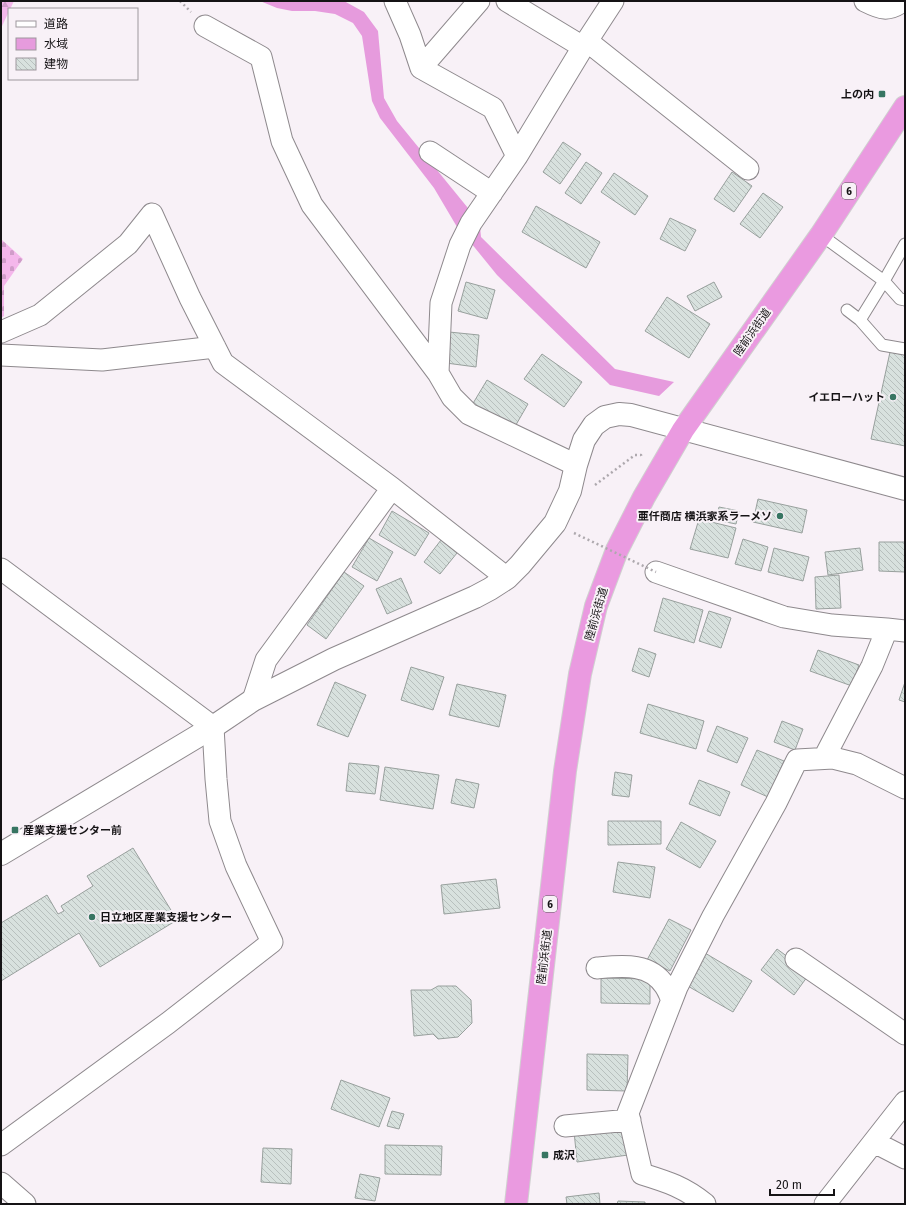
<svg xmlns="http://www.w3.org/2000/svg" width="906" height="1205" font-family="'Fira Sans','Noto Sans JP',sans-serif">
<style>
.forest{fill:url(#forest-firs)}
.cemetery{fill:url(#cemetery-stones)}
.water{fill:#e69bdd}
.building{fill:url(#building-back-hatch);stroke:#98a09d}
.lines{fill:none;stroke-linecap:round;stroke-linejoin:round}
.lane-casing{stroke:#8e898d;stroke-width:13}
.street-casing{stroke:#8e898d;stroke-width:23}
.secondary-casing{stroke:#8e898d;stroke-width:24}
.highway-casing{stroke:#d0d0d0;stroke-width:24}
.path{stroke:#aea9ae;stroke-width:2.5;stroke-dasharray:2 3;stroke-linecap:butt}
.lane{stroke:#fff;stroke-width:11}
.street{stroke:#fff;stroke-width:21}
.secondary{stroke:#fff;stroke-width:22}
.highway{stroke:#ea9ae0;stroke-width:22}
.path-bridge{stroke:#aea9ae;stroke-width:2.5;stroke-dasharray:2 3;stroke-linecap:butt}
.poi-dot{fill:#377562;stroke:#f8f1f7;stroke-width:1.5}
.labels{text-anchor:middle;stroke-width:4;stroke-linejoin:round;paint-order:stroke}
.shield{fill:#f8f1f7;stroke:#595659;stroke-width:1}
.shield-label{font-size:10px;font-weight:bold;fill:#151315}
.poi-label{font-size:11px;font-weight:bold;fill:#151315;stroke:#f8f1f7;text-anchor:end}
.street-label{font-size:11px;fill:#151315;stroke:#f8f1f7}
</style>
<defs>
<pattern id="forest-firs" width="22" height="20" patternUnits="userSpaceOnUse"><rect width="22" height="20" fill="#f4b7eb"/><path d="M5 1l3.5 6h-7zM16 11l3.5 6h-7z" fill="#d09cc9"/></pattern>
<pattern id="cemetery-stones" width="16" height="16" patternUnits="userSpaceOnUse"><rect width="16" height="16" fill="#f4b7eb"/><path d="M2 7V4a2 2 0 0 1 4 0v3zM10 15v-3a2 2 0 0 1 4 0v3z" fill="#d09cc9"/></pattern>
<pattern id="building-back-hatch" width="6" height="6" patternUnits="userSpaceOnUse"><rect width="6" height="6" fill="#d8e1de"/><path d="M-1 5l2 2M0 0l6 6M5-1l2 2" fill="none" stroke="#b8c0be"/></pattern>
</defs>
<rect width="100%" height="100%" fill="#f8f1f7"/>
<path class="forest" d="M1 1H14L1 28Z"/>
<path class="cemetery" d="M1 239 23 259 4 286V316L1 318Z"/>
<path class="water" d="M260 1H344L364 12 378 31 384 98 397 121 472 213 460 232 434 188 380 118 372 101 362 36 353 23 335 14 315 11H292L277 8Z
M480 227 481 237 615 369 674 382 659 396 610 385 497 275 471 243Z"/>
<path class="building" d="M563 142 581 154 560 184 543 172Z
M586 162 602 173 581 204 565 193Z
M732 172 752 186 734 212 714 199Z
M614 173 648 196 635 215 601 192Z
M763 193 783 207 760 238 740 224Z
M536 206 600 242 586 268 522 232Z
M670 218 696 230 685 251 660 239Z
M466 282 495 290 487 319 458 311Z
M714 282 722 297 695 311 687 296Z
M667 297 710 324 689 358 645 331Z
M449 332 479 335 476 367 446 363Z
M890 352 905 355V446L871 439Z
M542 354 582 382 564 407 524 379Z
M487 380 528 404 513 430 472 405Z
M758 499 807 510 802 533 753 522Z
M719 507 739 511 736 524 716 520Z
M392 511 429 533 415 556 379 535Z
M699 519 736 528 728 558 690 549Z
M369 538 393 552 377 581 352 567Z
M743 539 768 547 761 571 735 564Z
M441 540 457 553 440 574 424 562Z
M879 542H905V572L879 571Z
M774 548 809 557 803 581 768 572Z
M860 548 863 570 828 575 825 552Z
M344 572 364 586 326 639 307 625Z
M839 575 841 608 816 609 815 577Z
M401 578 412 603 387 614 376 589Z
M663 598 703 610 694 643 654 631Z
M709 611 731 618 721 648 699 641Z
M639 648 656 654 649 677 632 671Z
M818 650 859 665 852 686 810 671Z
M411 667 444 677 433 710 401 700Z
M335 682 366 695 348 737 317 725Z
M905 682V702L899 700Z
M457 684 506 695 499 727 449 715Z
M648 704 704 721 696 749 640 733Z
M782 721 803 729 795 750 774 742Z
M717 726 748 738 737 763 707 751Z
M757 750 784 761 768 797 741 785Z
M349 763 379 766 375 794 346 791Z
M385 767 439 775 433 809 380 800Z
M615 772 632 775 629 797 612 795Z
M456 779 479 784 474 808 451 803Z
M699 780 730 792 720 816 689 804Z
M608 821H661V844L608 845Z
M681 822 716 841 700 868 666 849Z
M133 848 177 920 100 967 79 933 1 981V923L47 895 58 914 64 911 61 906 93 886 87 876Z
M618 862 655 867 650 898 613 892Z
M496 879 500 908 444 914 441 885Z
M669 919 691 930 670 971 647 960Z
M777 949 810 973 794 995 761 970Z
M705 953 752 981 733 1012 686 985Z
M601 978 650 979V1004L601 1003Z
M438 986H456L471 1000 472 1023 458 1037 438 1039 433 1034 414 1036 411 990H431Z
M587 1054 628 1055 627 1091 587 1090Z
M341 1080 390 1098 379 1127 331 1109Z
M392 1111 404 1114 399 1129 387 1126Z
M624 1125 628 1155 577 1162 574 1131Z
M385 1145 442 1146 441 1175 385 1174Z
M263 1148 292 1149 291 1184 261 1182Z
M360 1174 380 1178 375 1201 355 1198Z
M599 1193 600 1204H567L566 1197Z
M618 1201 645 1202V1204H617Z"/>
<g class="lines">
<g class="lane-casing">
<path id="lane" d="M821 235 884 281 900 299 905 300
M905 244 884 281 860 320 882 345 905 349
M847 310 860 320"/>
</g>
<g class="street-casing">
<path id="street" d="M395 1 410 35 421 68 493 108 517 156
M507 1 583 47
M865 1C881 9 888 12 903 1
M205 26 261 57 282 141 312 205 438 373 452 397 469 414 576 465
M587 41 748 169
M421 68 479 1
M430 152 492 193
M1 332 40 315 128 244 152 214 190 298 223 363 392 488 507 578
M1 355 102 360 215 347
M438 373 441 303 460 245 471 223 517 156 583 47 613 1
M1 569 213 727 216 779 220 821 236 866 272 942 168 1023 1 1145
M656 572 784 617 832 625 887 629
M253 700 266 660 392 488
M824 758 872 666 887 629 905 631
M796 959 905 1034
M597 968C621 966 650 962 665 986 668 990 670 996 672 1000
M565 1126 630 1120
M874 1142 905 1158
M1 1183 25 1204
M705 1204C684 1187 668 1182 642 1174L628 1113 677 987 713 916 776 803 797 760 833 758 857 764 905 788
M825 1204 905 1102"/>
</g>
<g class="secondary-casing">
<path id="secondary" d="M1 854 213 727 253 700 334 659 475 597 490 589 507 578 520 565 555 523 570 491 576 465 584 440 594 425 605 417 619 414 631 415 905 489"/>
</g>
<g class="highway-casing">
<path id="highway" d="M516 1204 565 771 580 674 596 606 617 550 644 497 683 430 821 235 905 107"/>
</g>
<path class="path" d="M180 1 191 12
M595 485 635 455H641L642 458"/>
<use href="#lane" class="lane"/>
<use href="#street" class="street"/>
<use href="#secondary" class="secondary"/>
<use href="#highway" class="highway"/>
<path class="path-bridge" d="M574 533 656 572"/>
</g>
<g class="poi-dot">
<rect x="878" y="90" width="8" height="8" rx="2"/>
<circle cx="893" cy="397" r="4"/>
<circle cx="780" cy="516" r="4"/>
<rect x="11" y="826" width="8" height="8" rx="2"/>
<circle cx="92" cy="917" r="4"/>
<rect x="541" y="1151" width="8" height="8" rx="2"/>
</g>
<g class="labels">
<g class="shield">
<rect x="842" y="183" width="14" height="16" rx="3"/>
<rect x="543" y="896" width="14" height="16" rx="3"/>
</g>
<g class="shield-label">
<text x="849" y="195">6</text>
<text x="550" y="908">6</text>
</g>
<g class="poi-label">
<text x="874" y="98">上の内</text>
<text x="885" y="401">イエローハット</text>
<text x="772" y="520">亜仟商店 横浜家系ラーメソ</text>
<text x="23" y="834" text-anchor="start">産業支援センター前</text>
<text x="100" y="921" text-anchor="start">日立地区産業支援センター</text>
<text x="553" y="1159" text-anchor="start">成沢</text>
</g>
<g class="street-label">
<text transform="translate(752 332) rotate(-55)" y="4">陸前浜街道</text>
<text transform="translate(596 614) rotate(-74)" y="4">陸前浜街道</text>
<text transform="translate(544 957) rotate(-83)" y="4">陸前浜街道</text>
</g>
</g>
<rect width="906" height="1205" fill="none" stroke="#151315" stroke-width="4"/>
<rect x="8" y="8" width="130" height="72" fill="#f8f1f7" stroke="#9d989d"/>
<rect x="16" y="21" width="20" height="6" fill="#ffffff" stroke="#9d989d"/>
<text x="44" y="28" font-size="12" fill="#151315">道路</text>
<rect x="16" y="38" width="20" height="12" fill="#e69bdd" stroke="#9d989d"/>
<text x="44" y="48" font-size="12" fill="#151315">水域</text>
<rect x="16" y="58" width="20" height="12" fill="url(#building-back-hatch)" stroke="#9d989d"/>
<text x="44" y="68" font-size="12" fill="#151315">建物</text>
<path d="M770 1189v6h64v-6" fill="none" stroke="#151315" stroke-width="2"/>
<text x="776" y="1189" font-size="12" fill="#151315" stroke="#f8f1f7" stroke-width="3" paint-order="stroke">20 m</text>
</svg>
